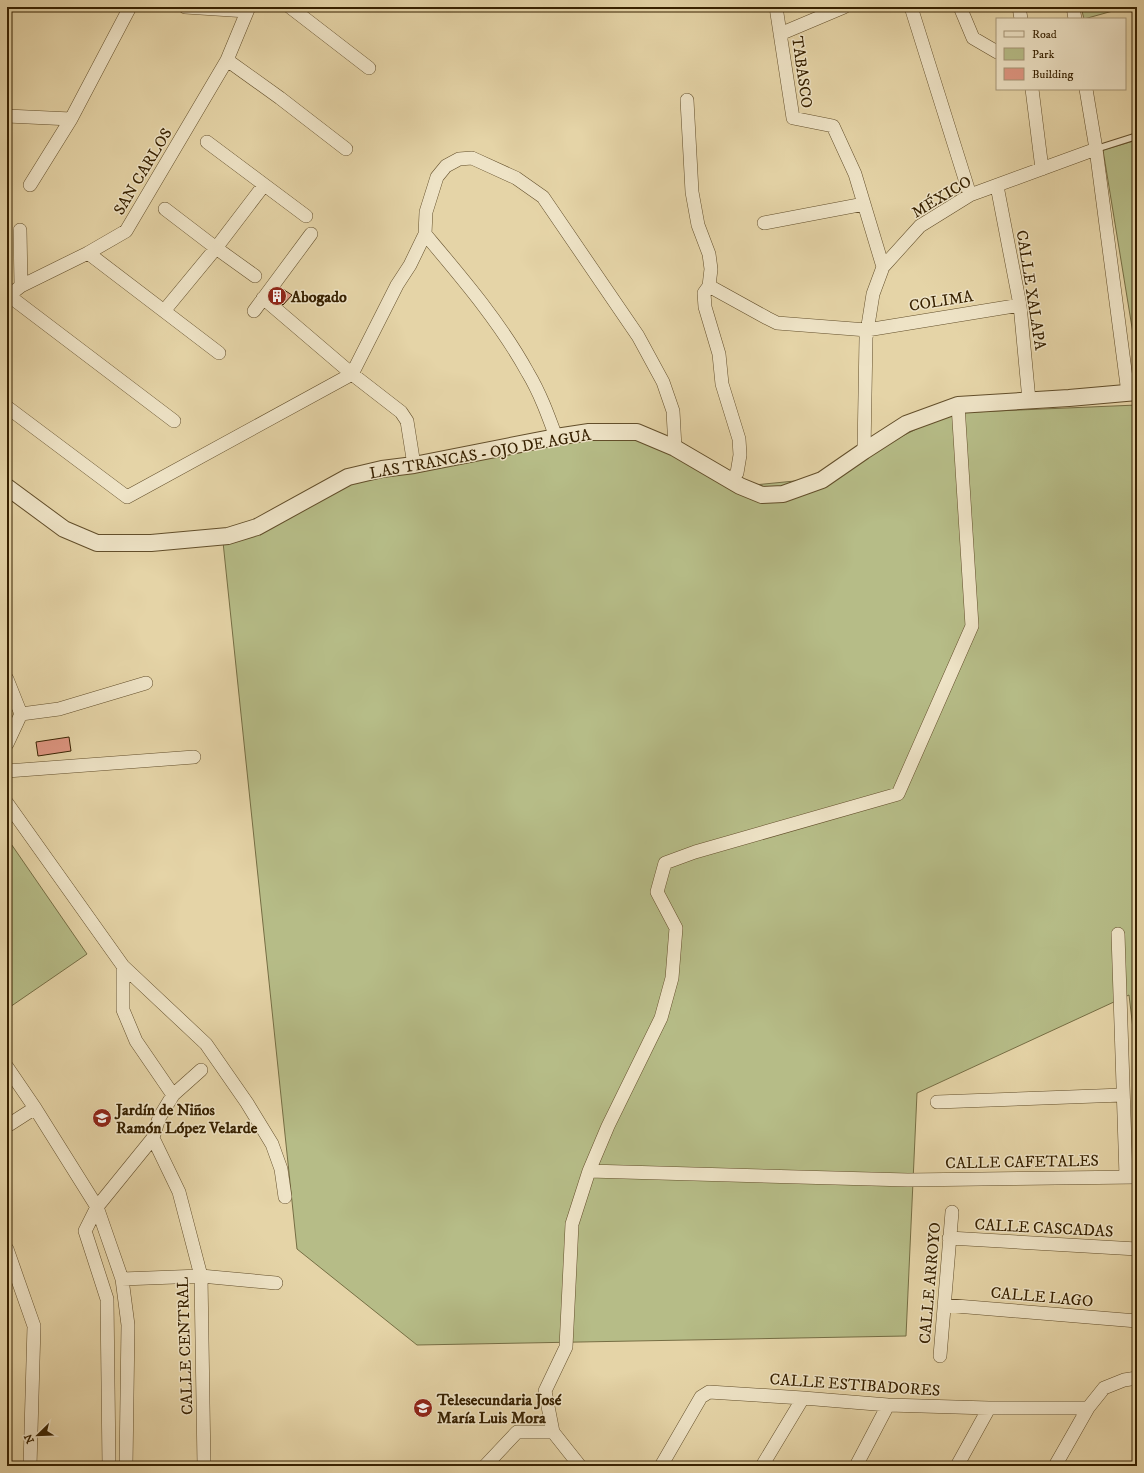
<svg xmlns="http://www.w3.org/2000/svg" width="1144" height="1473" font-family="'IM FELL DW Pica',serif">
<style>
.green{fill:#b6bc87;stroke:#766e44}
.building{fill:#df9682;stroke:#372100}
.lines{fill:none;stroke-linecap:round;stroke-linejoin:round}
.service-casing{stroke:#624e2a;stroke-width:8}
.minor-casing{stroke:#624e2a;stroke-width:14}
.tertiary-casing{stroke:#624e2a;stroke-width:18}
.service{stroke:#eee3c6;stroke-width:6}
.minor{stroke:#eee3c6;stroke-width:13}
.tertiary{stroke:#eee3c6;stroke-width:16}
.labels{text-anchor:middle;stroke-width:3;stroke-linejoin:round;paint-order:stroke}
.street-label{font-size:16px;fill:#372100;stroke:#eee3c6}
.poi-label{font-size:16px;font-weight:bold;fill:#372100;stroke:#eee3c6;text-anchor:start}
</style>
<rect width="100%" height="100%" fill="#e5d4a7"/>
<filter id="stains"><feTurbulence type="fractalNoise" baseFrequency=".005" numOctaves="4"/><feColorMatrix values="0 0 0 0 .2 0 0 0 0 .09 0 0 0 0 .02 0 0 0 .5 -.17"/></filter>
<radialGradient id="worn" r=".72"><stop offset=".6" stop-color="#630" stop-opacity="0"/><stop offset="1" stop-color="#630" stop-opacity=".3"/></radialGradient>
<path class="green" d="M1081 7H1127L1084 19Z
M1137 140V358L1103 150Z
M1137 405V1062L1129 995 917 1093 906 1336 417 1345 297 1249 223 542 362 469 629 432 744 486 815 479 949 413Z
M7 838 87 954 7 1009Z"/>
<path class="building" d="M281 288 292 295 283 305 274 297Z
M69 737 71 751 38 756 36 742Z"/>
<g class="lines">
<g class="service-casing">
<path id="service" d="M1132 8 1134 7
M1096 149 1137 136"/>
</g>
<g class="minor-casing">
<path id="minor" d="M185 7 247 11
M290 7 369 68
M776 7 793 118 833 126 855 174 883 267
M911 7 970 195
M960 7 973 38 997 52
M1019 7 1021 19
M1073 7 1075 19
M780 34 844 7
M227 60 280 98 346 149
M1032 89 1042 169
M1086 89 1096 149 1128 393
M687 100 692 192 698 225 709 254 711 269 709 286 704 293 705 307 719 354 722 384 739 439 740 455 737 473 730 480
M7 116 71 119
M207 142 306 216
M30 185 71 119 130 7
M997 186 1020 305 1029 400
M165 209 216 248 255 276
M764 223 864 204
M20 230 21 286
M425 234C462 278 500 322 528 373 540 393 548 415 556 437
M88 253 219 353
M709 286 767 318 777 323 867 330 1020 305
M8 295 174 421
M7 297 21 286 88 253 126 231 227 60 249 7
M263 298 352 374 401 412 407 421 414 465
M164 311 216 248 264 185
M254 311 311 234
M7 407 127 497 352 374 397 285 410 265 425 234 426 212 437 177 446 166 459 159 472 158 516 178 543 197 638 336 663 382 673 411 675 448
M864 451 866 338 873 294 883 267 920 226 970 195 1096 149
M7 679 21 714 7 744
M21 714 59 709 146 683
M7 771 194 757
M7 803 123 966 206 1044 247 1103 272 1144 281 1169 285 1197
M1118 934 1126 1176
M123 966V1010L136 1041 173 1095 159 1118 153 1138 97 1207 122 1279 128 1325 126 1466
M7 1067 35 1108 97 1207 85 1231 107 1299 109 1466
M173 1095 201 1070
M937 1102 1123 1095
M7 1126 35 1108
M153 1138 179 1192 201 1276 204 1466
M589 1171 908 1180 1137 1177
M949 1238 1137 1249
M7 1249 34 1326 30 1466
M122 1279 201 1276 276 1283
M944 1305 1137 1321
M940 1356 952 1212
M553 1432 545 1391 566 1347 572 1224 589 1171 608 1126 661 1018 672 978 676 928 657 892 665 863 695 852 898 794 972 626 958 405
M485 1466 517 1432H553L580 1466
M661 1466 701 1397 709 1392 803 1398 888 1405 989 1408H1088
M762 1466 803 1398
M856 1466 888 1405
M957 1466 989 1408
M1055 1466 1088 1408 1104 1388 1124 1380 1137 1378"/>
</g>
<g class="tertiary-casing">
<path id="tertiary" d="M7 487 64 529 97 543H151L228 536 257 527 348 477 382 469 414 465 556 437 589 432H637L675 448 740 486 762 495 783 494 822 480 864 451 906 424 958 405 1069 398 1137 392"/>
</g>
<use href="#service" class="service"/>
<use href="#minor" class="minor"/>
<use href="#tertiary" class="tertiary"/>
</g>
<defs>
<g id="building-disc" transform="scale(1)"><circle r="9.5" fill="#8f2418" stroke="#eee3c6"/><path d="M-4-6H4V6H1V3H-1V6H-4ZM-2.5-4.3h1.7v1.8h-1.7ZM.8-4.3h1.7v1.8H.8ZM-2.5-1h1.7V.8h-1.7ZM.8-1h1.7V.8H.8Z" fill="#fff"/></g>
<g id="school-disc" transform="scale(1)"><circle r="9.5" fill="#8f2418" stroke="#eee3c6"/><path d="M0-5L7-2L0 1L-7-2ZM-4 1L0 2.5L4 1V4Q0 6-4 4Z" fill="#fff"/></g>
</defs>
<g fill-rule="evenodd">
<use href="#building-disc" x="277" y="296"/>
<use href="#school-disc" x="102" y="1118"/>
<use href="#school-disc" x="423" y="1408"/>
</g>
<g class="labels">
<g class="street-label">
<text transform="translate(803 72) rotate(82)" y="6">TABASCO</text>
<text transform="translate(142 171) rotate(-59)" y="6">SAN CARLOS</text>
<text transform="translate(941 196) rotate(-31)" y="6">MÉXICO</text>
<text transform="translate(1032 290) rotate(81)" y="6">CALLE XALAPA</text>
<text transform="translate(941 300) rotate(-9)" y="6">COLIMA</text>
<text transform="translate(480 453) rotate(-10)" y="6">LAS TRANCAS - OJO DE AGUA</text>
<text transform="translate(1022 1161) rotate(-1)" y="6">CALLE CAFETALES</text>
<text transform="translate(1044 1227) rotate(3)" y="6">CALLE CASCADAS</text>
<text transform="translate(929 1283) rotate(-85)" y="6">CALLE ARROYO</text>
<text transform="translate(1042 1296) rotate(5)" y="6">CALLE LAGO</text>
<text transform="translate(184 1346) rotate(-92)" y="6">CALLE CENTRAL</text>
<text transform="translate(855 1384) rotate(4)" y="6">CALLE ESTIBADORES</text>
</g>
<g class="poi-label">
<text x="291" y="302">Abogado</text>
<text x="116" y="1115">Jardín de Niños<tspan x="116" dy="18">Ramón López Velarde</tspan></text>
<text x="437" y="1405">Telesecundaria José<tspan x="437" dy="18">María Luis Mora</tspan></text>
</g>
</g>
<rect width="1144" height="1473" fill="none" stroke="#e5d4a7" stroke-width="24"/>
<rect x="8" y="8" width="1128" height="1457" fill="none" stroke="#372100" stroke-width="2"/>
<rect x="12" y="12" width="1120" height="1449" fill="none" stroke="#372100"/>
<rect x="996" y="18" width="130" height="72" fill="#eee3c6" stroke="#a59577"/>
<rect x="1004" y="31" width="20" height="6" fill="#eee3c6" stroke="#a59577"/>
<text x="1032" y="38" font-size="12" fill="#372100">Road</text>
<rect x="1004" y="48" width="20" height="12" fill="#b6bc87" stroke="#a59577"/>
<text x="1032" y="58" font-size="12" fill="#372100">Park</text>
<rect x="1004" y="68" width="20" height="12" fill="#df9682" stroke="#a59577"/>
<text x="1032" y="78" font-size="12" fill="#372100">Building</text>
<g transform="translate(38 1435) rotate(247)" stroke="#eee3c6" stroke-width="3" paint-order="stroke">
<path d="M0-3L7 15L0 10L-7 15Z" fill="#372100"/>
<text y="-6" font-size="11" font-weight="bold" text-anchor="middle" fill="#372100">N</text>
</g>
<rect width="100%" height="100%" filter="url(#stains)"/>
<rect width="100%" height="100%" fill="url(#worn)"/>
</svg>
